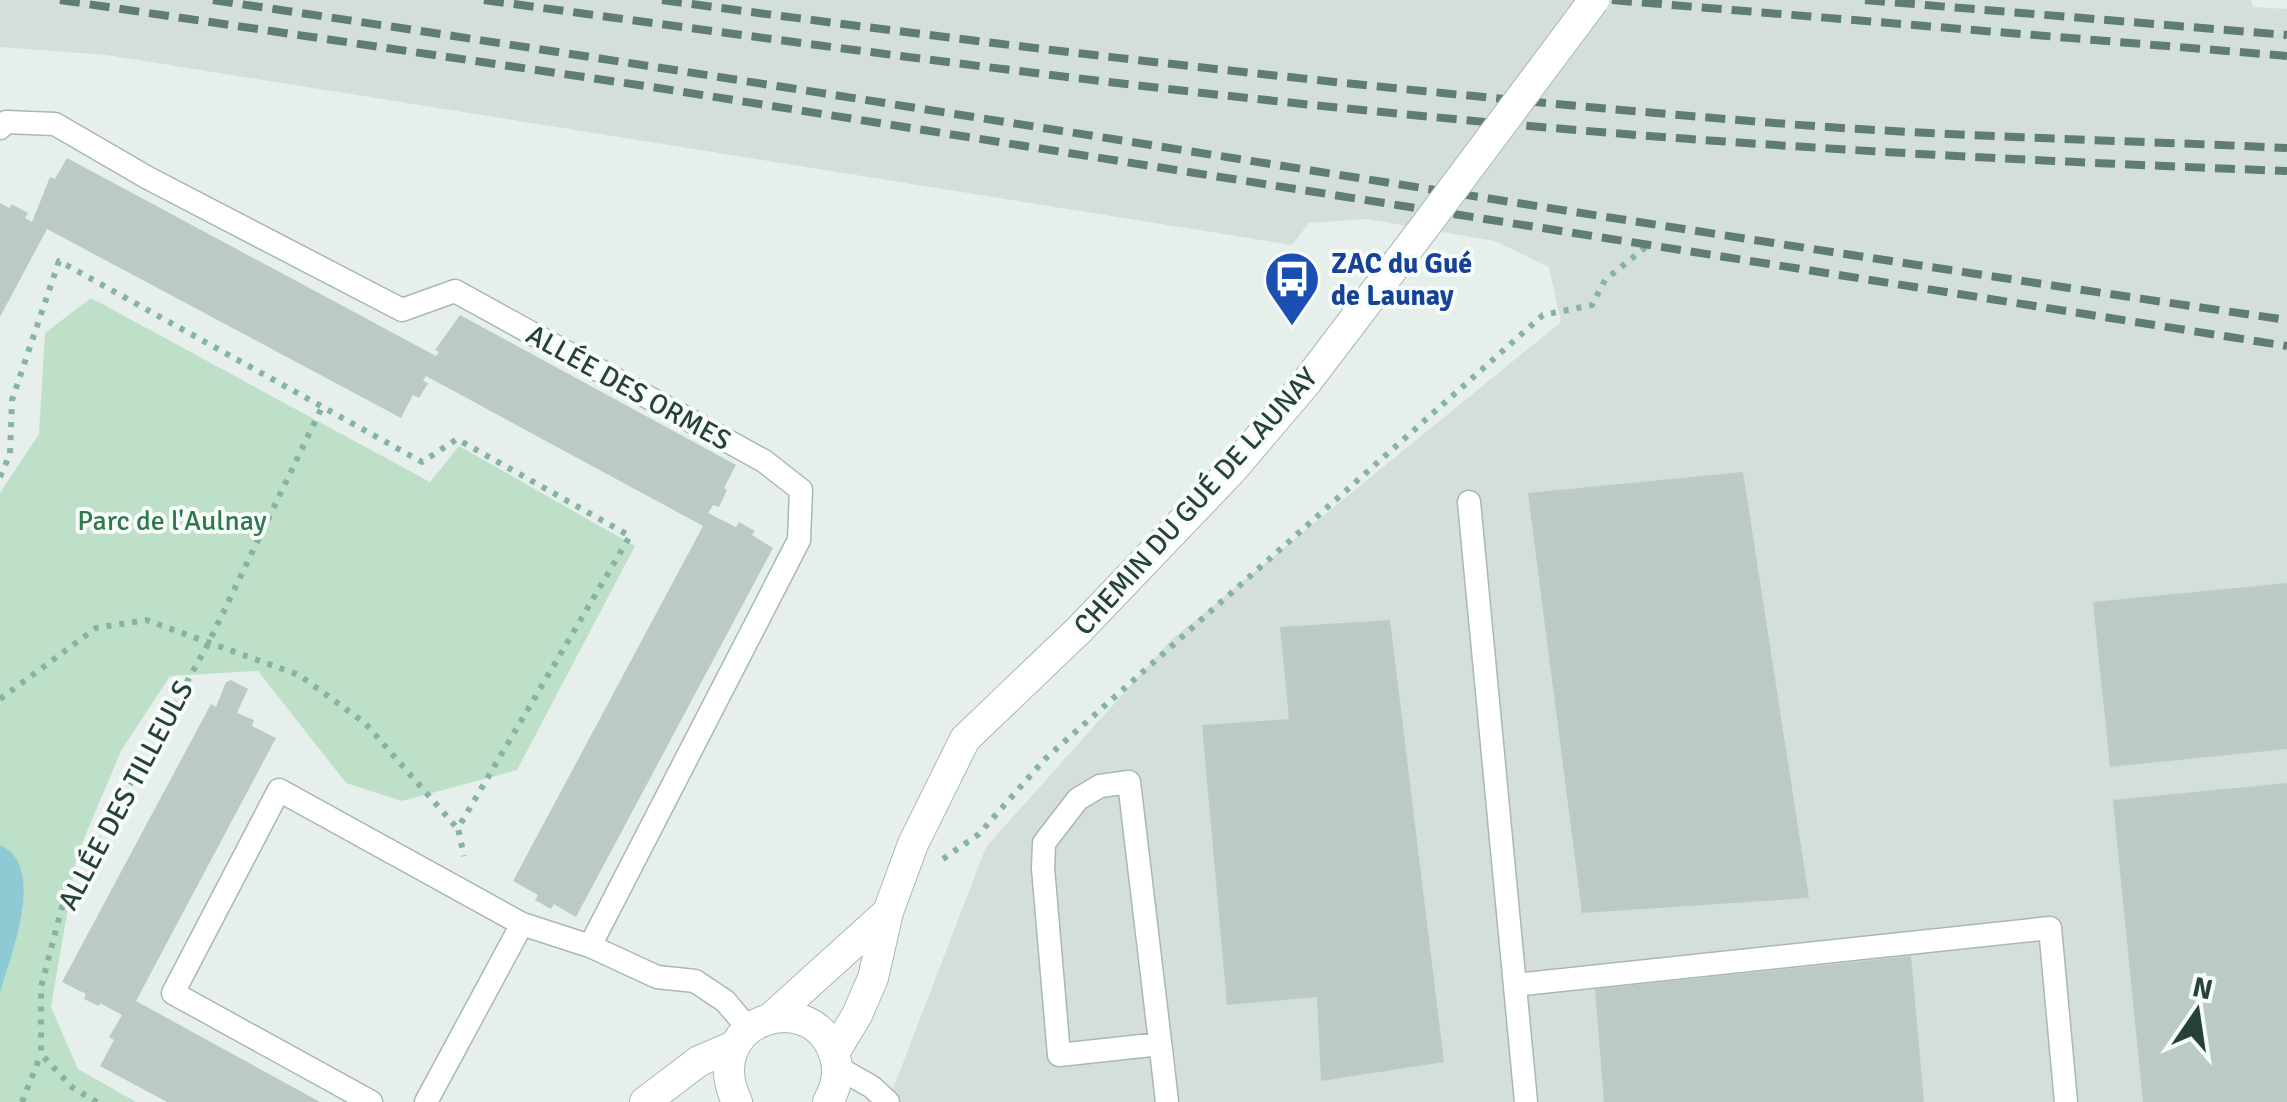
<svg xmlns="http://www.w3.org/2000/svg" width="2287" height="1102" font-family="Signika,sans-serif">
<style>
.built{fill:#d4dfda}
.green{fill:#bfe0c8}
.water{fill:#8ec9d4}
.building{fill:#bbcac4}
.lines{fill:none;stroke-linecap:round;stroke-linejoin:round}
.lane-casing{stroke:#a8b8b2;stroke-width:25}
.street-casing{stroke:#a8b8b2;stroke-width:32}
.path{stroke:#86b3a5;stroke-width:6;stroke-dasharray:5 8;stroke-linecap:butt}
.lane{stroke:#fff;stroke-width:22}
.street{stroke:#fff;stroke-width:30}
.rail{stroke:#5f7d75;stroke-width:8;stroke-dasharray:20 10;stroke-linecap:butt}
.street-bridge-casing{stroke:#a8b8b2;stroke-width:32;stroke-linecap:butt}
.street-bridge{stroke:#fff;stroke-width:30}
.labels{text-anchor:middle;stroke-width:8;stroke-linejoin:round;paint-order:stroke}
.transit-label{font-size:28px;font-weight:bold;fill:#164399;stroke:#f7fbf9;text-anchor:start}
.street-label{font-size:28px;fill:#24423a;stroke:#f7fbf9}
.park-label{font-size:28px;fill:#2d7a4b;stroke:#f7fbf9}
</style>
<rect width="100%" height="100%" fill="#e6efeb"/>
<path class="built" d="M0 0H2251L2253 7 2287 9V1102H888L986 847 1172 639 1561 322 1549 267 1495 241 1367 219 1309 223 1292 245 107 55 0 47Z"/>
<path class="green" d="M91 298 430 482 459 446 635 546 517 770 402 801 346 783 258 671 170 676 121 751 77 855 51 1007 78 1069 136 1102H0V493L39 434 45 333Z"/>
<path class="water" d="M0 845C48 866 10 957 0 993Z"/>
<path class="building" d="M67 158 436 356 439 352 435 350 460 315 736 465 724 488 727 490 719 507 713 505 708 513 736 527 739 522 755 531 752 535 773 548 576 917 554 904 551 909 535 900 538 895 513 881 703 526 426 376 423 381 428 383 419 398 413 395 401 418 47 229 0 317V203L10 208 11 204 28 213 25 218 32 222 50 177 55 179Z
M1743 472 1809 898 1582 913 1528 493Z
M2287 583V749L2110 767 2093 602Z
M1390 620 1444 1062 1321 1081 1317 997 1227 1005 1202 725 1289 719 1280 627Z
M231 680 248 689 237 713 254 720 252 726 276 738 136 1001 320 1102H167L100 1066 114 1040 109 1037 122 1015 100 1003 99 1006 84 999 86 994 62 982 211 704 216 707 226 682Z
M2287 783V1102H2143L2113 800Z
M1911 956 1924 1102H1604L1595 989Z"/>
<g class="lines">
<g class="lane-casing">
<path id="lane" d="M0 128 6 122 55 124 148 178 402 310 455 291 764 461 801 490 799 540 590 946
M1469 502 1526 1102
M1515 985 2050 928 2066 1102
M1160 1044 1059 1055 1043 868 1044 843 1078 799 1100 786 1129 782C1142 888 1155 995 1167 1102
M837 1067 872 1087 888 1102
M371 1102 173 993 279 790 522 924 590 946 657 977 695 981 725 1001 748 1028
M426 1102 522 924"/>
</g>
<g class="street-casing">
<path id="street" d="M772 1017 888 912
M834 1053 857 1015 873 978 888 912 913 844 965 739 1079 630 1231 471 1305 384 1423 229
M645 1102 699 1061 734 1046
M737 1102C698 1020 814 983 835 1057 840 1073 836 1088 828 1102"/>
</g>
<path class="path" d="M0 477 10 454 12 400 59 261 422 462 457 439 630 536 458 828 464 856
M0 699 96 628 146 620 299 675 365 723 457 828
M943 859 979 834 1045 759 1543 315 1592 305 1605 280 1647 246
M22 1102 41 1054
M97 1102 73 1088 41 1054V987L62 907 208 644 322 407"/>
<use href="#lane" class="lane"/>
<use href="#street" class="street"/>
<path class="rail" d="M60 0 652 87 2287 346
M213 0C905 102 1595 220 2287 320
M484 0C800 43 1116 87 1433 117 1717 145 2002 160 2287 171
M662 0C1036 51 1411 94 1787 124 1953 137 2121 140 2287 148
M1612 0 2287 56
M1865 0 2287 35"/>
<g class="street-bridge-casing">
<path id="street-bridge" d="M1423 229 1594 0"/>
</g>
<use href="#street-bridge" class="street-bridge"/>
</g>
<defs>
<g id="bus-pin" transform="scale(2.875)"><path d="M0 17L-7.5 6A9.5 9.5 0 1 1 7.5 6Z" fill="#1a4fb4" stroke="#f7fbf9"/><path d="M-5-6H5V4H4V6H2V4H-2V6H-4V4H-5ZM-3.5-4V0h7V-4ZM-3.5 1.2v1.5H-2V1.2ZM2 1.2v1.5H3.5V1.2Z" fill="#fff"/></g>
</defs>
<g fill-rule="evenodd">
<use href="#bus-pin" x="1292" y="279"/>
</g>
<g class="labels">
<g class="transit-label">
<text x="1331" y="273">ZAC du Gué<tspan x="1331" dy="32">de Launay</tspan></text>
</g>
<g class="street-label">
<text transform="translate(629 387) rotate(29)" y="10">ALLÉE DES ORMES</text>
<text transform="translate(1195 501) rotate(-48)" y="10">CHEMIN DU GUÉ DE LAUNAY</text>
<text transform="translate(125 795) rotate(-62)" y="10">ALLÉE DES TILLEULS</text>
</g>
<g class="park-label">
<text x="172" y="530">Parc de l'Aulnay</text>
</g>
</g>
<g transform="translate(2197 1012) rotate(13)" stroke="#f7fbf9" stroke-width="8" paint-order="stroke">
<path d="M0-8L18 38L0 25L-18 38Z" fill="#24423a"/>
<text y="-15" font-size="28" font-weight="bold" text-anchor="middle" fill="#24423a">N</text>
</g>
</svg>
